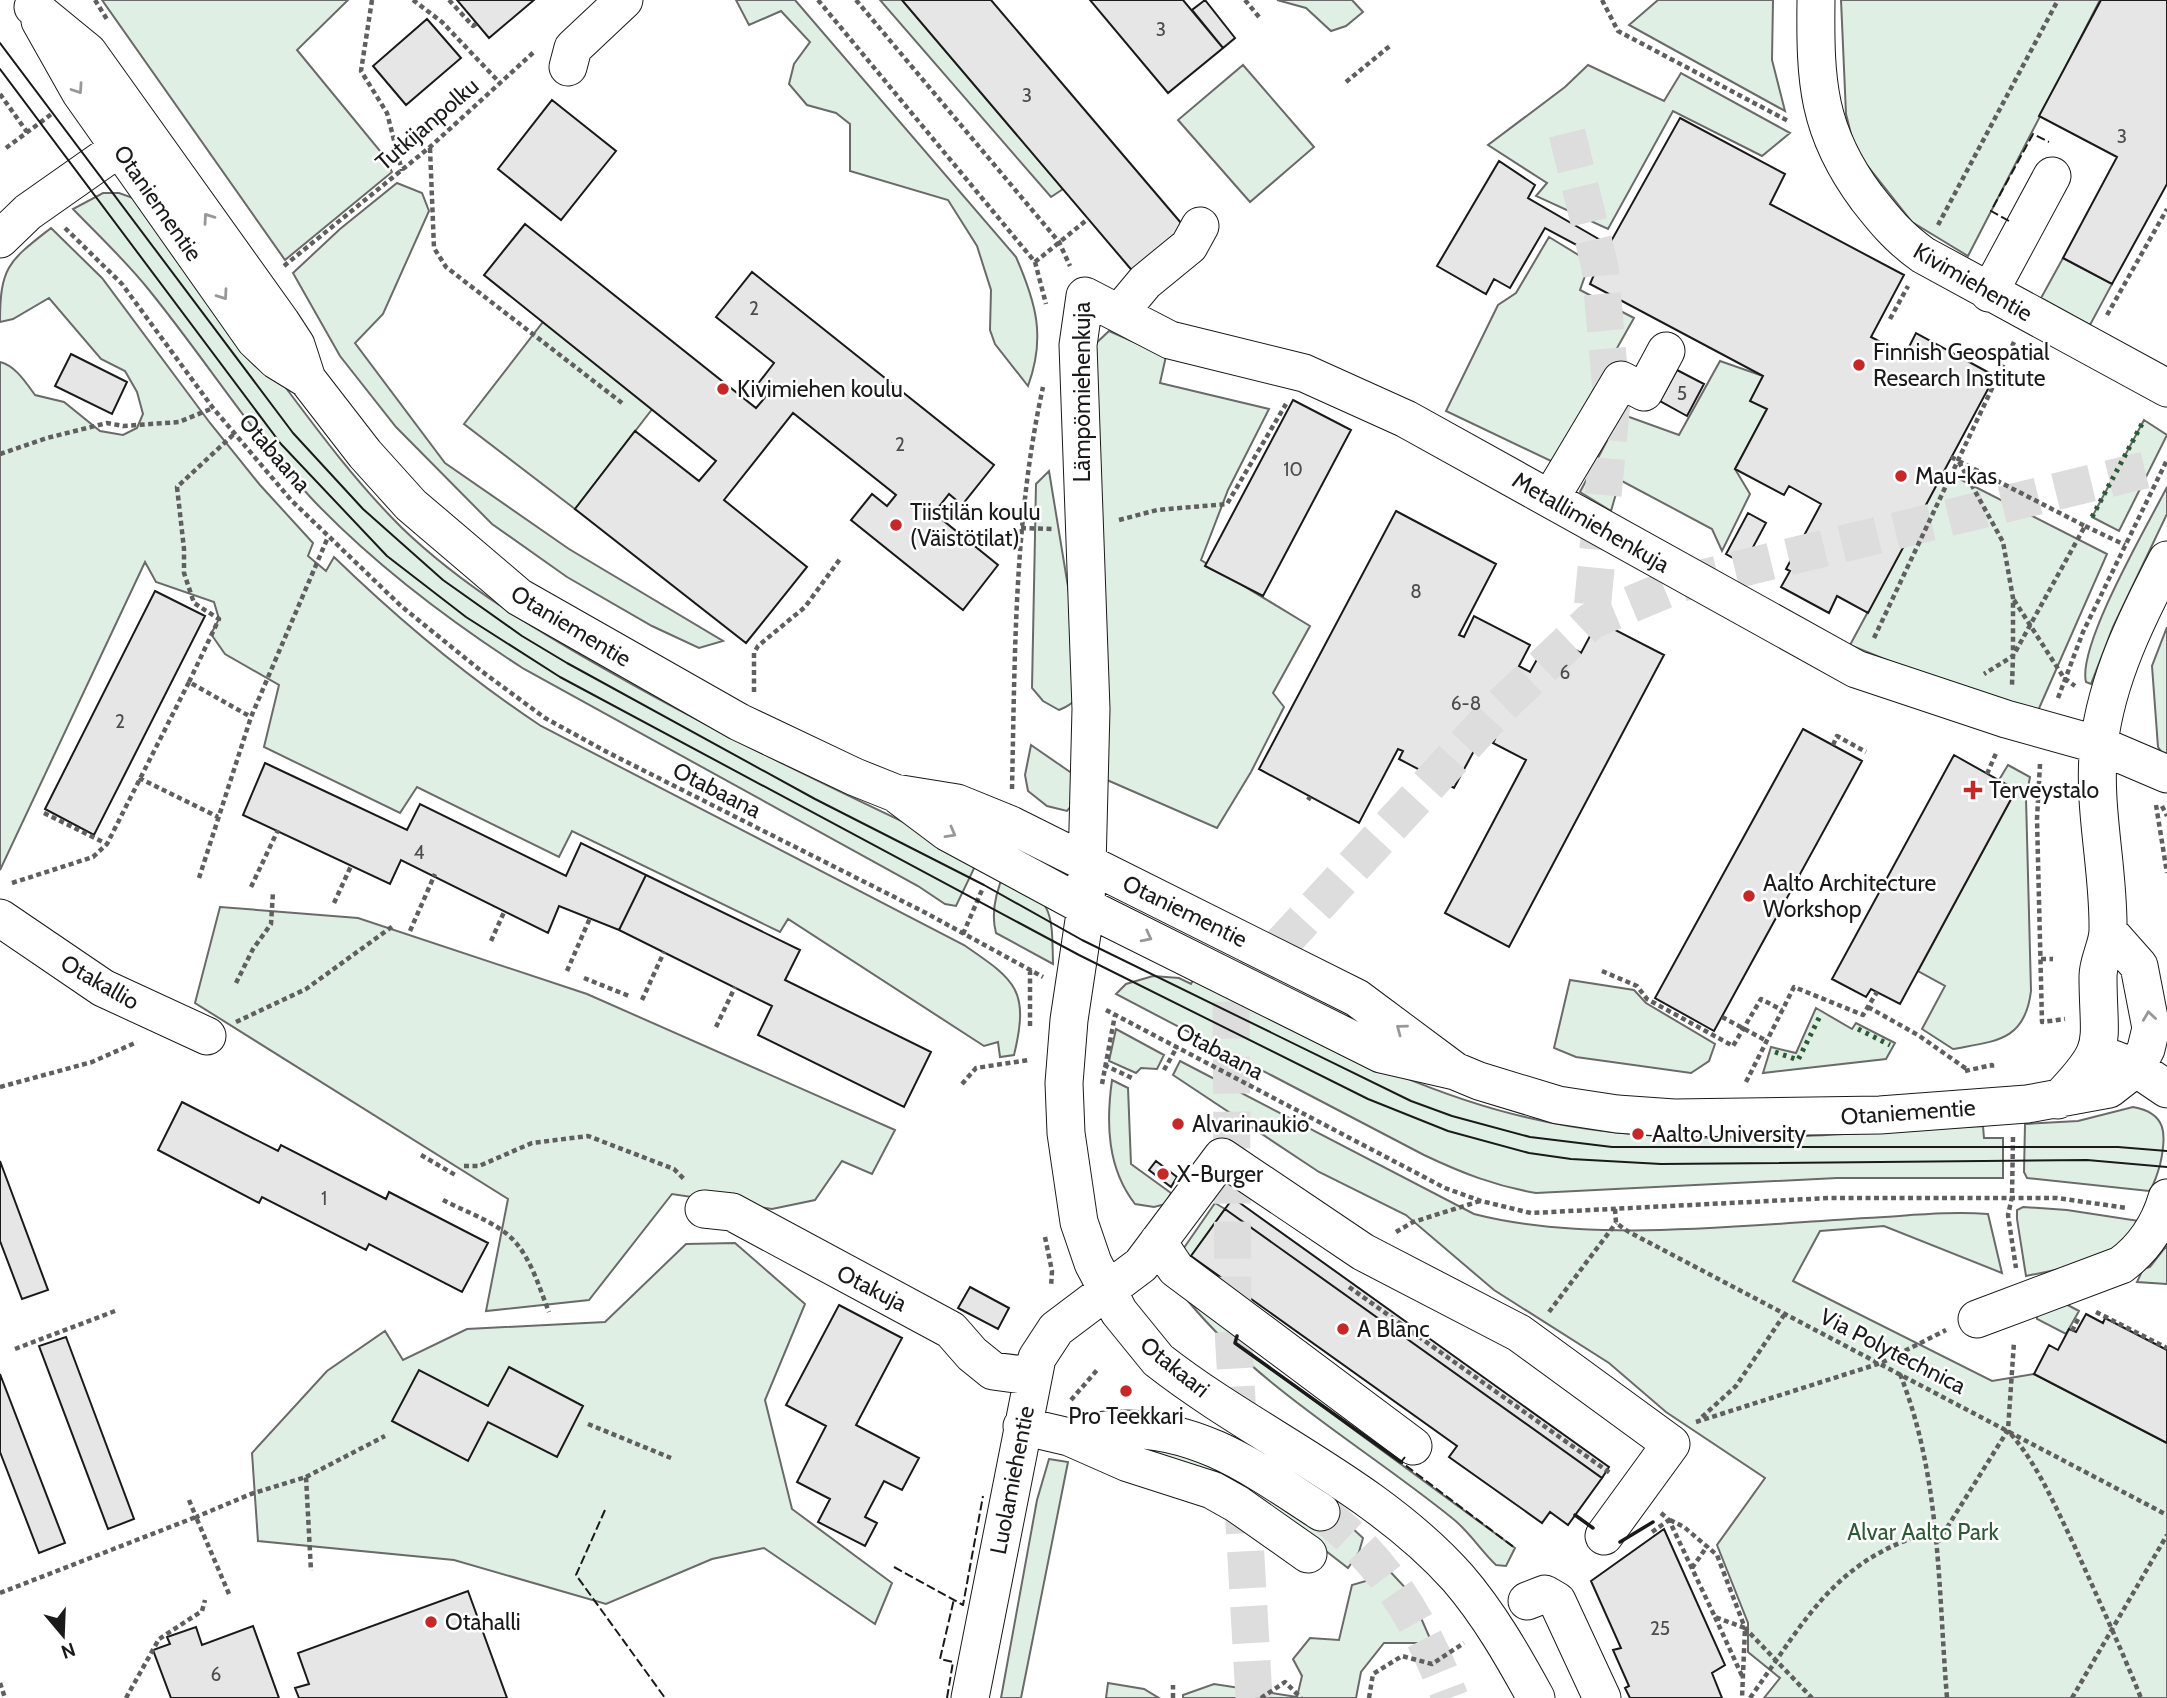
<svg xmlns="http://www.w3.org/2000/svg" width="2167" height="1698" font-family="Cabin,sans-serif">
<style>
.green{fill:#e0efe3;stroke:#6a6a6a;stroke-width:2}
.building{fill:#e6e6e6;stroke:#1a1a1a;stroke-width:2}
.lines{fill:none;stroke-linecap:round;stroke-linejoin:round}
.minor-tunnel{stroke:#ddd;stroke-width:37;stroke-dasharray:37 18;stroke-linecap:butt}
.minor-casing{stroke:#1a1a1a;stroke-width:39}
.path{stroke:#5f5f5f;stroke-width:4.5;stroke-dasharray:5 3.5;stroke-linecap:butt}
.minor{stroke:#fff;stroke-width:37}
.tram{stroke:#1a1a1a;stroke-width:2}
.hedge{stroke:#2b5a34;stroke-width:5;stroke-dasharray:3.5 5;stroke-linecap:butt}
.fence{stroke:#1a1a1a;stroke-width:2;stroke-dasharray:9 3.5;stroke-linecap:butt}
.wall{stroke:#1a1a1a;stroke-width:3.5}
.oneway{stroke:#989898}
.poi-dot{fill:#c62828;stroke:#fff;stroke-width:2.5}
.labels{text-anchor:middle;stroke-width:5;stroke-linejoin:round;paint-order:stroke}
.number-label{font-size:19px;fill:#4d4d4d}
.street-label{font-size:23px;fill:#1a1a1a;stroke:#fff}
.poi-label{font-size:23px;fill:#1a1a1a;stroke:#fff;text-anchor:start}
.park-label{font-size:23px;fill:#2b5a34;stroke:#fff}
</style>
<rect width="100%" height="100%" fill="#fff"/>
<path class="green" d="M102 0H348L297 50 385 157 392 172 285 260Z
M736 0H795L1016 257C1036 303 1046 337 1028 386L995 344 990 330 991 290 977 246 948 200 850 171V124L836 113 807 105 789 84 794 64 810 42 781 11 749 25Z
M880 0H902L1063 189 1051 197Z
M1277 0H1352L1363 12 1346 26 1331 31 1306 8Z
M1658 0H1773L1772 60 1785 111 1629 25Z
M1841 0H2100L1968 256 1912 222 1855 150 1846 114Z
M1243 65 1314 147 1250 202 1178 120Z
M1588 65 1664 101 1681 73 1790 133 1762 156 1673 111 1608 229 1536 196 1547 183 1488 145 1565 87Z
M397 183 422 193 429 211 383 314 355 343 445 463 569 549 723 641 699 648 652 626 567 577 492 524 396 427 340 356 293 273 340 229Z
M103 193H119L136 199C176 249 217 298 256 348 303 410 346 472 401 527 464 588 541 633 617 676 735 743 857 800 979 858L956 906 945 904 918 886 524 669C448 620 376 566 313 500 253 435 205 359 149 290 126 261 99 236 73 209Z
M51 228 102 278 210 423 260 485 313 543 308 556 326 571 334 557C398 619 467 677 541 726L964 945C1015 980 1030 989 1014 1055L1000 1057 998 1042 984 1046 788 919 780 932 572 831 559 857 417 787 400 813 264 747 279 685 225 654 211 634 219 619 214 602 156 582 145 562 0 870V362C16 366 26 383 35 395L64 402 100 431 123 435 137 428 143 414 137 392 125 371 101 359 49 298 13 319 0 322C0 266 9 261 51 228Z
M1549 237 1590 262 1580 290 1634 318 1553 462 1446 411 1498 305 1516 293Z
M2063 258 2112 284 2090 325 2041 298Z
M543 322 653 408 575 509 464 424Z
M1109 331 1166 356 1160 383 1269 409 1228 490 1201 560 1310 626 1273 693 1284 707 1251 772 1217 828 1107 780 1090 349Z
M1720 361 1763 376 1751 400 1767 409 1735 469 1750 494 1722 551 1712 529 1620 480 1611 511 1580 492 1621 414 1679 435Z
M2144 420 2167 435 2119 531 2092 517Z
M1049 471 1082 672C1081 692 1080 702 1059 710L1043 701 1032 688 1036 484Z
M1944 471 2107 554 2037 713 1950 686 1850 645Z
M2167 487V514L2113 627 2091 684 2086 682C2077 646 2148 524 2167 487Z
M2167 627V760L2158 747 2152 666Z
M1031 745 1073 774V804L1067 811 1047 806 1028 791 1025 775Z
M2008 765 2030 777 2026 798 2031 991C2025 1041 1996 1041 1953 1049L1922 1029 1945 986 1918 971 2016 790 1999 780Z
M1005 871C1052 905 1052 905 1053 964L996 933C990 911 997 889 1005 871Z
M220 907 358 918 587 994 895 1130 872 1174 842 1161 815 1200 772 1209 672 1194 589 1300 486 1311 508 1199 195 1003Z
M1153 976 1179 978 1191 984 1193 980C1300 1028 1411 1091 1525 1117 1674 1153 1832 1133 1983 1126L1984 1138H2003V1178H1837L1536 1193C1495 1186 1462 1173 1424 1155L1116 994 1126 984Z
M1570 980 1634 990 1646 1003 1715 1044 1709 1061 1691 1073 1576 1057 1554 1048Z
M1816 1008 1852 1029 1856 1023 1895 1043 1886 1059 1763 1073 1771 1047 1796 1053Z
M1116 1029 1164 1055 1157 1069 1141 1068 1136 1073 1109 1061Z
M1180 1061 1474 1214C1590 1244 1745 1225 1866 1218 1907 1216 1947 1211 1988 1214L2002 1273 1884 1226 1820 1231 1793 1281 1992 1381 2034 1374 2167 1443V1698H1764L1780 1678 1748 1652V1623L1717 1545 1765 1478 1666 1412 1609 1363 1494 1290 1406 1215 1319 1172 1173 1075Z
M1112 1080 1128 1088 1131 1164 1171 1193 1166 1204 1154 1207 1135 1204C1107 1168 1106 1123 1112 1080Z
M2133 1107C2167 1113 2167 1134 2160 1165 2157 1174 2155 1184 2149 1191L2027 1178 2024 1172 2025 1124 2078 1121Z
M1215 1203 1225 1209 1187 1262 1179 1255Z
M2023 1207 2067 1210 2139 1221C2118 1262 2068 1267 2026 1276L2017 1219V1210Z
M735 1243 805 1304 765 1400 792 1509 892 1583 875 1624 764 1548 712 1559 606 1604 454 1560 258 1541 252 1453 327 1371 385 1331 403 1360 467 1329 605 1322 686 1244Z
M2167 1245V1284L2137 1282 2143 1269 2150 1267Z
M1188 1301 1239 1338 1236 1343 1515 1548 1506 1566 1496 1565C1480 1550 1469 1531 1452 1518 1363 1446 1262 1390 1188 1301Z
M2062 1302 2079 1311 2066 1334 2037 1319V1315Z
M1129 1444 1159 1445 1326 1504 1363 1538 1359 1552 1348 1568 1247 1490Z
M1049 1459 1068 1462 1021 1698H1001L1037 1500Z
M1384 1565 1426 1610 1421 1618 1432 1643H1384L1361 1672 1356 1698H1183V1695L1214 1684 1297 1697 1302 1676 1293 1659 1310 1638 1339 1640 1352 1585 1373 1579Z
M1108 1683 1144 1689 1159 1698H1106Z"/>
<path class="building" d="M457 0H534L489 38Z
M902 0H991L1187 230 1135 274Z
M1090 0H1183L1223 48 1168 93Z
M1205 0 1235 38 1223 48 1192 10Z
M2101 0H2167V184L2112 284 2063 258 2117 157 2039 116Z
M427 19 461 58 406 105 373 66Z
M552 100 616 151 561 220 498 169Z
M1680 118 1785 174 1770 204 1904 275 1871 337 1905 355 1916 333 1995 376 1868 613 1837 596 1829 613 1781 587 1790 571 1786 569 1821 504 1789 486 1784 495 1735 469 1767 409 1750 401 1763 376 1590 284 1601 258 1545 228 1510 288 1494 279 1486 294 1437 266 1499 161 1535 185 1528 198 1609 245Z
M525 224 756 408 768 394 757 385 774 363 716 317 752 272 994 465 962 505 949 494 934 513 998 565 963 610 851 520 872 494 887 506 896 495 793 413 724 500 807 567 746 643 575 509 635 431 699 481 716 461 484 275Z
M71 354 127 382 112 414 55 386Z
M1677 370 1704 384 1687 416 1660 401Z
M1293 400 1351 430 1263 596 1205 566Z
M1396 511 1496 564 1459 635 1464 637 1474 616 1530 645 1519 666 1530 672 1550 636 1581 653 1598 621 1664 655 1509 947 1445 913 1526 760 1493 743 1495 739 1483 734 1454 788 1399 759 1403 751 1398 749 1359 823 1259 769Z
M1748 513 1766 523 1744 564 1726 554Z
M155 591 205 616 94 835 45 809Z
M1803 729 1862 761 1714 1031 1655 998Z
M1954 755 2016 790 1900 1004 1871 989 1866 997 1832 979Z
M265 763 407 830 420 804 566 876 581 843 646 875 619 930 559 906 548 933 401 860 390 884 243 815Z
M646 875 800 950 785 980 931 1052 904 1107 758 1035 772 1006 619 930Z
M182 1102 278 1151 281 1145 386 1199 389 1192 488 1243 462 1292 369 1244 366 1250 262 1197 259 1203 158 1150Z
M0 1161 48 1290 22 1299 0 1241Z
M1156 1161 1177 1177 1171 1187 1149 1170Z
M1233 1198 1609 1467 1602 1478 1225 1209Z
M1225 1209 1602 1478 1568 1525 1550 1512 1542 1523 1449 1457 1457 1446 1191 1256Z
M970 1287 1009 1308 998 1329 958 1308Z
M839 1305 902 1338 856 1425 919 1458 902 1490 884 1481 865 1517 877 1523 865 1546 818 1522 830 1499 797 1482 826 1426 786 1405Z
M2086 1314 2103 1323 2105 1318 2167 1350V1443L2034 1374 2049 1345 2058 1350 2069 1329 2076 1332Z
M66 1337 134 1519 108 1529 39 1346Z
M509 1367 583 1406 557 1457 488 1422 468 1461 392 1421 419 1370 488 1406Z
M0 1374 65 1543 39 1553 0 1452Z
M1664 1529 1725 1665 1712 1673 1722 1698H1630L1625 1688 1629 1686 1613 1650 1621 1648 1591 1581Z
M468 1591 507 1698H299L295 1688 309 1684 298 1653Z
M253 1626 279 1698H171L153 1650 170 1644 167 1637 196 1627 202 1645Z"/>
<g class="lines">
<path class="minor-tunnel" d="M1567 133 1600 267 1612 402 1591 621
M1321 1512C1385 1561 1422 1623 1450 1698
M1254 1698 1233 1329 1231 999 1501 706 1591 621 1682 583 2161 466"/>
<g class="minor-casing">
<path id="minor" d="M1816 0C1815 81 1817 131 1867 198 1885 221 1898 237 1923 255L2167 388
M33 7 88 52 281 322 296 345 307 379 365 454 411 505 519 597 739 722 855 777 895 793 957 803 1011 825 1357 998 1455 1071
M40 21 80 92 255 340 276 360 307 379
M568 67 573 48 624 0
M0 239 28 212 139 134
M1989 293 2052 176
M1120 312 1145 282 1189 246 1200 226
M1550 499 1621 380 1644 392 1666 351
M899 796 947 832 1086 907 1381 1054 1455 1071 1479 1081 1558 1105 1617 1114 1674 1118 1880 1115 2027 1104 2109 1089 2136 1068 2146 1049 2151 1028 2139 966 2108 931
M0 918 103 988 207 1036
M2113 1059 2136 1068 2167 1089
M2058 1100C2111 1045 2098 1047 2098 976 2098 961 2108 945 2108 930 2109 868 2092 806 2099 744 2107 678 2137 618 2167 560
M704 1209 732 1212 951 1330 972 1354 993 1371 1031 1376
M1158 1242 1176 1269 1413 1446
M1977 1319 2121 1265C2144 1248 2159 1225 2167 1198
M1022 1426 1069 1437 1128 1463 1212 1490 1237 1504 1308 1554
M1070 1437C1085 1434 1102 1429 1118 1429 1200 1427 1256 1470 1321 1512
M1527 1601 1545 1594 1557 1601 1602 1698
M970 1698 1037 1358 1056 1329 1141 1265 1222 1157 1363 1252 1519 1333 1671 1444 1604 1536
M1536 1698C1513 1656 1489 1614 1458 1578 1375 1485 1255 1436 1158 1360L1119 1312 1093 1263 1079 1222 1066 1133 1064 1083 1069 1020 1086 907 1091 709 1078 345 1085 296 1170 340 1304 373 1406 419 1856 669 2006 719 2099 745 2167 774"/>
</g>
<path class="path" d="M95 0 108 21
M372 0 361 71 387 113 402 171
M413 0 442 22 500 83
M449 0 473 26 477 23
M818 0 1035 262 1046 304
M856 0 1059 242 1070 266
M1245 0 1259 17
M1602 0 1618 31 1790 122
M1346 82 1391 45
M0 94 27 132
M6 148 53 113
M430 148 434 248 446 267 622 403
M1938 225 2058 0
M65 228 122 284 213 408 291 500 401 606 480 670 545 718 607 752 926 913 1043 977
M1035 262 1088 219
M284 266 430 147 535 51
M2107 315 2167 209
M1890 319 1908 286
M0 454 47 438 107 423 123 426 179 422 213 408
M1951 457 2085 526 2013 656 2012 685
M1959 462 2003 542 2013 598V656L1984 674
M1119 520 1157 510 1227 504 1286 404
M2085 526 2125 545
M1021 528 1052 529
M2014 600 2064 678 2075 686
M1874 638 2014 342
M189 682 219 619 194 603 184 573V549L177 487 234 434
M754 692V653L758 646 805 607 840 559
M2058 698 2083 632 2167 460
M1833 745 1837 736 1866 752
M2040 764 2037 819 2042 1022 2065 1019
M1987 774 1997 751
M139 778 218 817
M1012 789C1015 655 1014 519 1043 387
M1308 800 1310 797
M2156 805 2167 873
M2162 806 2167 816
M44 813 107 844
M199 878 251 717 328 537
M12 883 93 857 107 844 189 682 251 717
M251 887 278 830
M334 903 351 866
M410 931 435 874
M963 934 982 890
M491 941 505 910
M2041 959H2053
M1030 970V1027
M567 971 590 918
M1602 971 1637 986 1647 999 1733 1046 1761 999 1782 1010
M584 978 629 996
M236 983 253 949 271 924 273 892
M642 1000 664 952
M1868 1007 1918 1035 1968 1070
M1106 1010 1445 1188 1481 1201 1531 1213 1829 1198H2057L2127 1208
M1722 1017 1765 1040
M236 1022 306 989 393 926
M716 1027 735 987
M1104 1065 1132 1078
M1164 1070 1177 1047
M1965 1071 1992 1065V1071
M1746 1082 1794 987 1863 1015 1877 992
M962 1084 976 1068 1029 1060
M1102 1084 1115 1015
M0 1087 92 1062 137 1042
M2013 1137 2012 1197 2008 1215 2016 1268
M421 1155 457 1176
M464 1166H479L532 1143 588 1136 674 1169 685 1180
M443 1200C462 1210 485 1218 503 1231 529 1249 538 1285 549 1312
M1615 1209 1616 1223 1629 1232 2167 1515
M1396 1232 1413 1222 1480 1201
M1045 1237 1052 1271 1051 1287
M1349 1287 1610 1473
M1549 1312 1616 1223
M2096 1312 2167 1348
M2072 1331 2078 1319
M15 1349 115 1311
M1900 1374C1941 1477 1938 1589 1947 1698
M1071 1400 1098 1369
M1702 1417 1736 1386 1784 1315
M1696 1422 1881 1363 1946 1330
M588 1424 671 1458
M2011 1434C2039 1467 2055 1506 2074 1545 2097 1596 2120 1646 2141 1698
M306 1477 385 1436
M189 1500 196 1517 251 1494 306 1477 311 1571
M1661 1513 1669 1520 1715 1617 1745 1628 1742 1698
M1670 1520 1684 1527 1717 1555 1745 1628 1812 1698
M1652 1532 1669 1520
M1938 1542 2008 1430 2014 1342
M1692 1568 1708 1545
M0 1593 196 1517 229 1594
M1715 1617 1743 1678
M0 1683 5 1698
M126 1698 159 1639 202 1611 205 1600
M1173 1698V1685
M1261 1698 1285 1682 1301 1698
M1369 1698 1373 1674 1402 1656 1432 1664 1464 1643
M1750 1698C1810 1614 1837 1554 1946 1528
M2072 1698 2167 1535"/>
<use href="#minor" class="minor"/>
<path class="tram" d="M0 43 293 433 363 509 443 580 522 636 567 663 815 799 984 885 1082 940 1411 1101 1452 1116 1530 1137 1612 1147H2118L2167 1151
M0 69 281 444 387 556 466 617 560 677 1079 955 1368 1099 1448 1131 1529 1153 1571 1159 1661 1164 2087 1160 2167 1167"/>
<path class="hedge" d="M2092 517 2144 420
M1858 1029 1890 1045
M1775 1052 1798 1060 1821 1014"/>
<path class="fence" d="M2009 221 1991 211 2033 134 2049 142
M1405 1457 1401 1462 1515 1548
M605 1510 576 1575 665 1698
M894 1567 963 1605 983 1496
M947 1698 953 1662 940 1659 954 1599"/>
<path class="wall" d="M1237 1336 1235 1343 1401 1462
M1575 1515 1593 1528
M1620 1542 1653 1522"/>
</g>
<defs><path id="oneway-chevron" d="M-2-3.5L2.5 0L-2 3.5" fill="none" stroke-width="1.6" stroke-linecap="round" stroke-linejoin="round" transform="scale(1.75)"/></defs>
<g class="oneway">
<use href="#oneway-chevron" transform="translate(78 89) rotate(56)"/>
<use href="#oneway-chevron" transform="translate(208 218) rotate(-125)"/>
<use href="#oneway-chevron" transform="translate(223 295) rotate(55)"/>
<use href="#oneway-chevron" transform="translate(951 833) rotate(29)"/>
<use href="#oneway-chevron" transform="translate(1147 937) rotate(27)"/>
<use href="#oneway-chevron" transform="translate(2149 1016) rotate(-98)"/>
<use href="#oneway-chevron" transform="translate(1401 1029) rotate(-143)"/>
</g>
<g class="poi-dot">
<circle cx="1859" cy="365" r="7"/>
<circle cx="723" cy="389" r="7"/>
<circle cx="1901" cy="476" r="7"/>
<circle cx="896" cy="525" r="7"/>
<path d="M1969.5 779.5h7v7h7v7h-7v7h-7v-7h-7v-7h7z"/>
<circle cx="1749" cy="896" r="7"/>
<circle cx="1178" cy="1124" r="7"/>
<circle cx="1638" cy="1134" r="7"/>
<circle cx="1163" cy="1174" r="7"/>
<circle cx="1343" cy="1329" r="7"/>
<circle cx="1126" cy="1391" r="7"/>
<circle cx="431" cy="1622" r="7"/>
</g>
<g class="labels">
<g class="number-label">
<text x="1161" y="36">3</text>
<text x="1027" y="102">3</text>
<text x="2122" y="143">3</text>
<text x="754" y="315">2</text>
<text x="1682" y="400">5</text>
<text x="900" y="451">2</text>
<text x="1293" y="476">10</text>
<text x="1416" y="598">8</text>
<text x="1565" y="679">6</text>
<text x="1466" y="710">6-8</text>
<text x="120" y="728">2</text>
<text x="419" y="859">4</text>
<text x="324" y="1205">1</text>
<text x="1660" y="1635">25</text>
<text x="216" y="1681">6</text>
</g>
<g class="street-label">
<text transform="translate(427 124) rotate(-41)" y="8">Tutkijanpolku</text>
<text transform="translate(158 203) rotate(55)" y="8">Otaniementie</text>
<text transform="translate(1973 282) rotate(30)" y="8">Kivimiehentie</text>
<text transform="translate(1082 392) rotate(-90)" y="8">Lämpömiehenkuja</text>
<text transform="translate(275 453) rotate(49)" y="8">Otabaana</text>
<text transform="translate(1591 522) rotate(30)" y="8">Metallimiehenkuja</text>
<text transform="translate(571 626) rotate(31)" y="8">Otaniementie</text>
<text transform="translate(717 790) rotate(27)" y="8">Otabaana</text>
<text transform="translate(1185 911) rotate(26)" y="8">Otaniementie</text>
<text transform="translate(100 982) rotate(30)" y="8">Otakallio</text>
<text transform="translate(1220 1051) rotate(28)" y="8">Otabaana</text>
<text transform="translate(1908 1112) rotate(-4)" y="8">Otaniementie</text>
<text transform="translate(872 1288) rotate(27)" y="8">Otakuja</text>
<text transform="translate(1893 1351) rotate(27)" y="8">Via Polytechnica</text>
<text transform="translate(1175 1367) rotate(39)" y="8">Otakaari</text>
<text transform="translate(1012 1480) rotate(-79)" y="8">Luolamiehentie</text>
</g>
<g class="poi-label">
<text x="1873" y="360">Finnish Geospatial<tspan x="1873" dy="26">Research Institute</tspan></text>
<text x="737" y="397">Kivimiehen koulu</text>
<text x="1915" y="484">Mau-kas</text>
<text x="910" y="520">Tiistilän koulu<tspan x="910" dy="26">(Väistötilat)</tspan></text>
<text x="1989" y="798">Terveystalo</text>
<text x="1763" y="891">Aalto Architecture<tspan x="1763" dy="26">Workshop</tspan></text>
<text x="1192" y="1132">Alvarinaukio</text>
<text x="1652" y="1142">Aalto University</text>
<text x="1177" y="1182">X-Burger</text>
<text x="1357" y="1337">A Blanc</text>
<text x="1126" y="1424" text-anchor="middle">Pro Teekkari</text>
<text x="445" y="1630">Otahalli</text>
</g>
<g class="park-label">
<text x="1923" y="1540">Alvar Aalto Park</text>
</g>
</g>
<g transform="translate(63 1635) rotate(161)" stroke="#ffffff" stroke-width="5" paint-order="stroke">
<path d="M0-5L12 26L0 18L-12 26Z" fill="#1a1a1a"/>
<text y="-10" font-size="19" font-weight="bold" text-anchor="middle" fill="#1a1a1a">N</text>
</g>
</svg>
